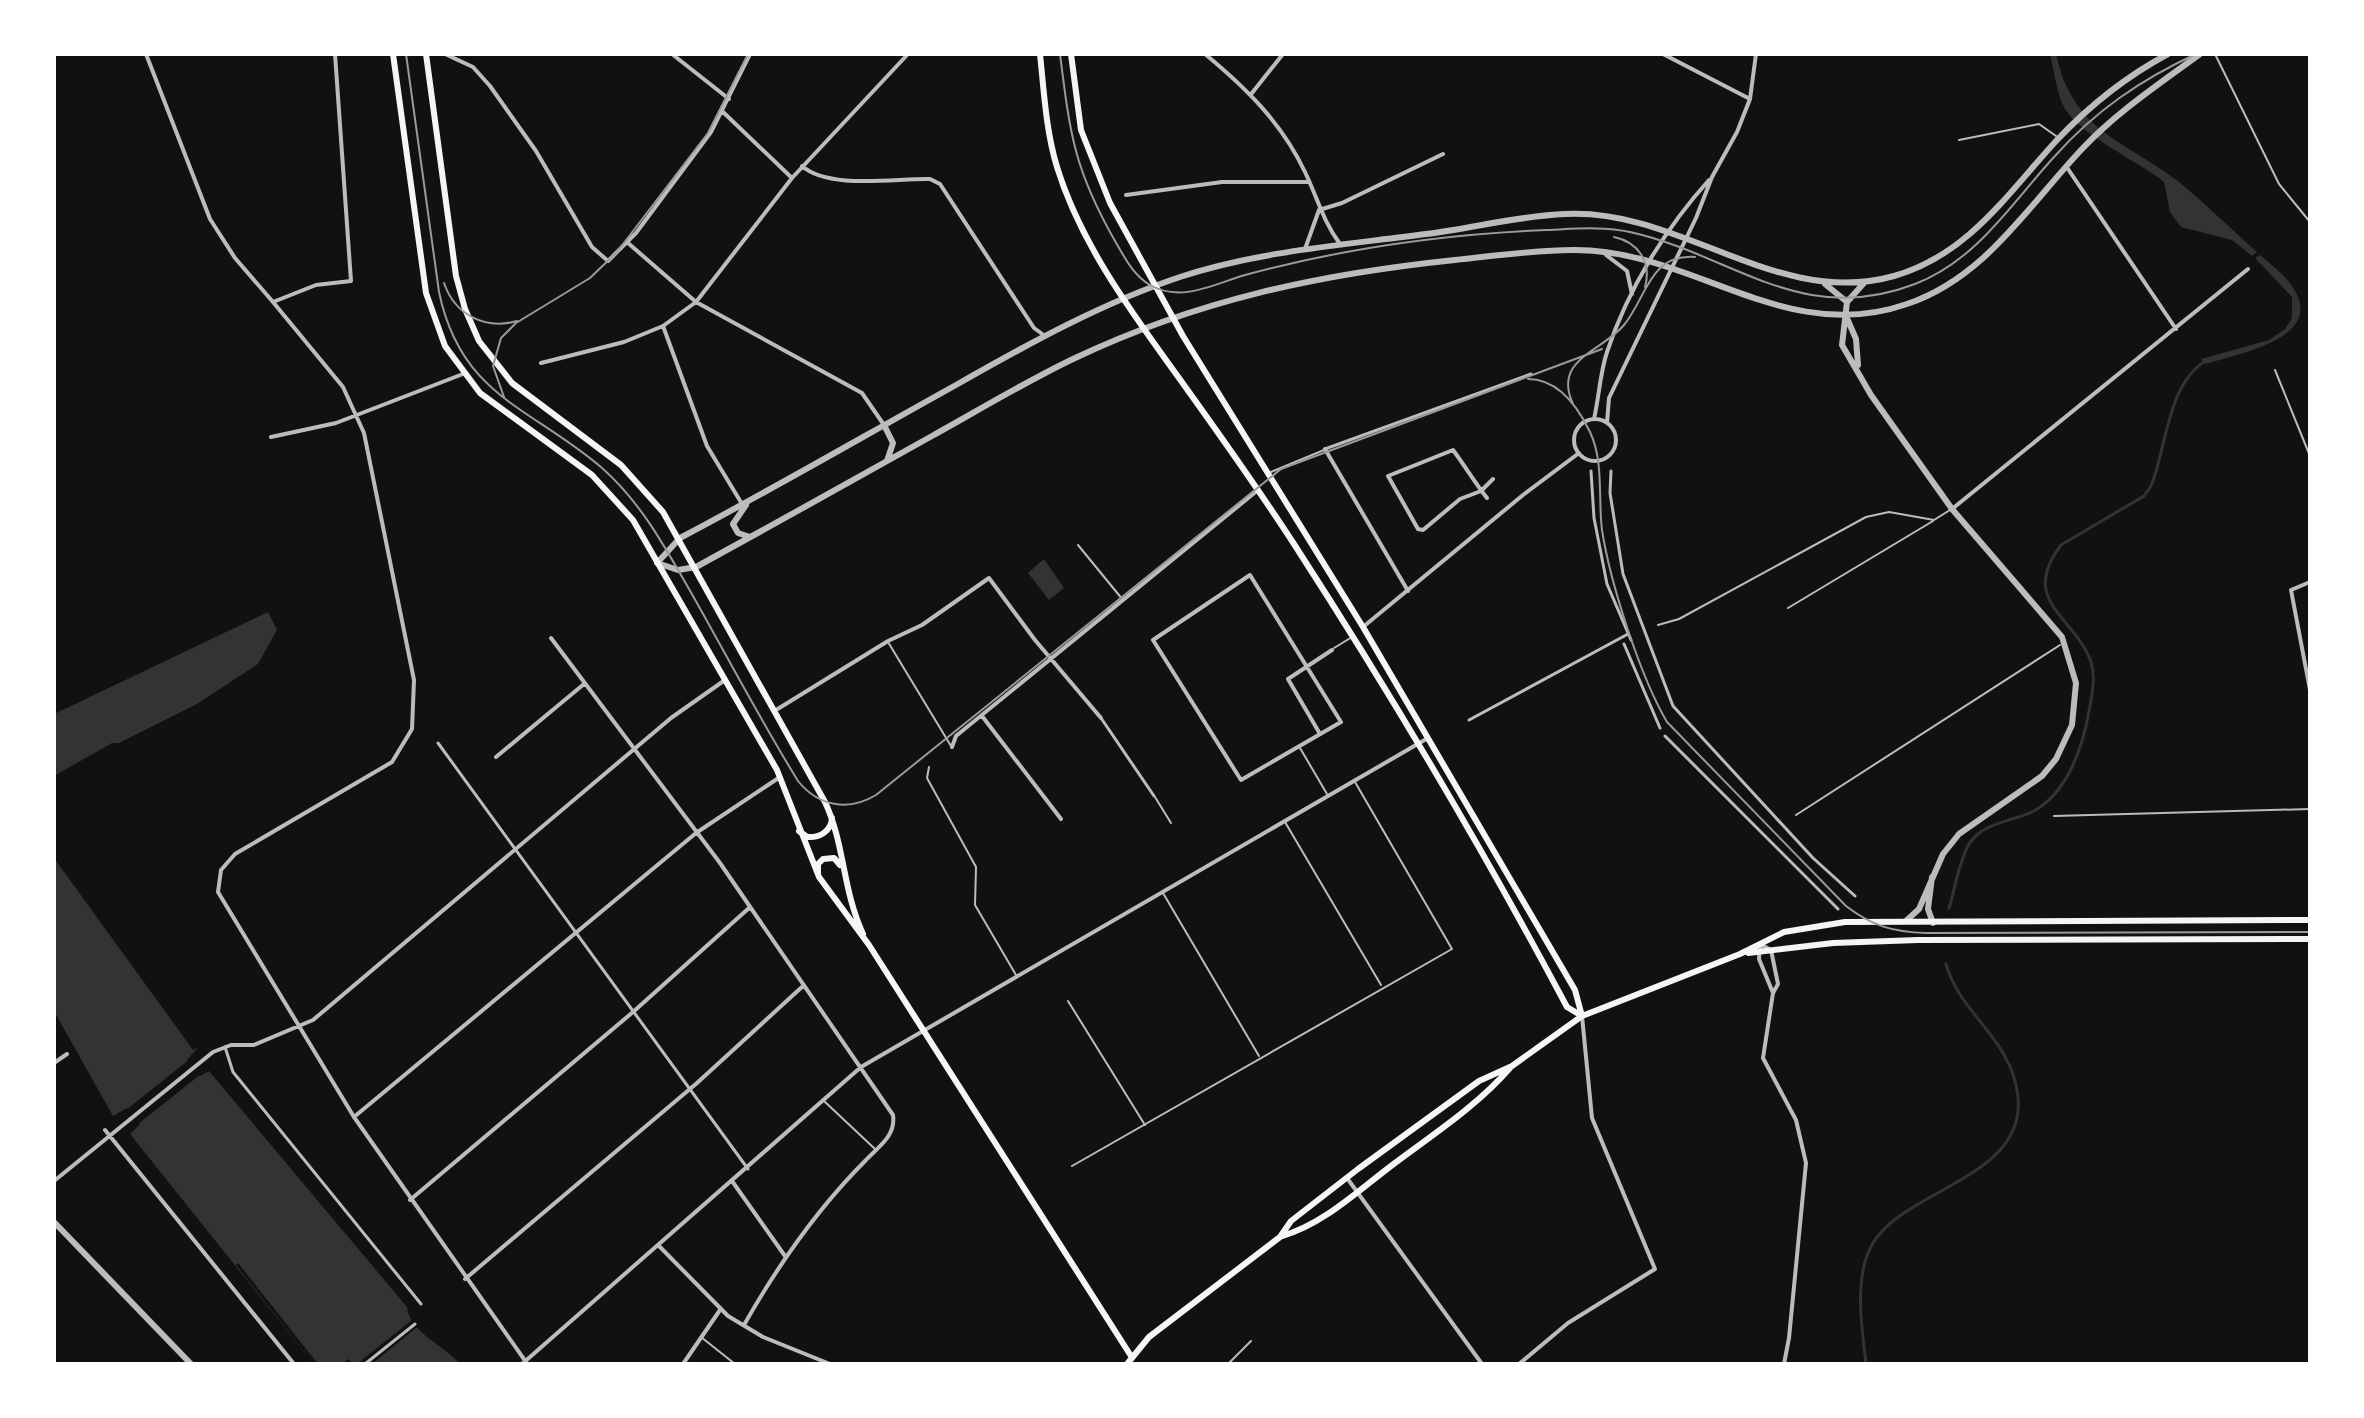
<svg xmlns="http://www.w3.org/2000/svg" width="2364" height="1418" font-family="'Times New Roman',serif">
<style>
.water{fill:#333}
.pier{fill:#111}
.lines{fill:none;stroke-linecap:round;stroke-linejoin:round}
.stream{stroke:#333;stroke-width:3}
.service{stroke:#bcbcbc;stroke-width:2}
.pedestrian{stroke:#bcbcbc;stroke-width:3}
.minor{stroke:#bcbcbc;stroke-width:4}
.tertiary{stroke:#bcbcbc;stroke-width:6}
.secondary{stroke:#f5f5f5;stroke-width:6}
.tram{stroke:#9a9a9a;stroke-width:2}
</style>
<rect width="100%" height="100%" fill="#111"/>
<path class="water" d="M2050 54H2056C2073 132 2123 139 2179 182 2206 204 2231 229 2257 252L2252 256 2232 240 2181 227 2170 212 2164 182C2139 161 2074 133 2062 103 2056 88 2054 70 2050 54Z
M2260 255C2270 264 2284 274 2292 286 2329 339 2235 354 2205 364L2201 359 2269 340 2285 329 2292 318V297L2255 258Z
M1044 559 1064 588 1049 600 1028 573Z
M268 612 277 630 258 664 197 704 119 743H112L54 776V714Z
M54 858 193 1050 199 1046 187 1060 200 1076 209 1071 407 1307C410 1333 444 1345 460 1364H353L348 1359 342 1364H314L130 1134 140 1124 127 1108 113 1116 54 1011Z"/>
<path class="pier" d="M190 1059 201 1074 138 1124 126 1110Z
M238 1263 318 1364H314L236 1265Z
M412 1320 417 1327 372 1364H357Z"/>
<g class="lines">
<path class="stream" d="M1949 908C1955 889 1959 861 1969 844 1983 822 2014 821 2034 811 2068 792 2083 746 2089 711 2092 696 2096 677 2091 662 2075 616 2018 602 2061 545L2144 496 2151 486C2167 447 2167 383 2207 360
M1866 1364C1862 1328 1853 1276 1873 1243 1905 1189 2026 1178 2018 1097 2012 1038 1960 1015 1946 964"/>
<path class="service" d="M2215 54 2279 184 2310 222
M1959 140 2039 124 2056 136
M2275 370 2310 456
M1271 472 1324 450
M1078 545 1123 600
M1788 608 1933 521
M1658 625 1679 619 1866 517 1889 512 1934 520 1950 510
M888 642 951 746
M1334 648 1352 637
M1300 748 1327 794
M929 767 927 778 976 867 975 905 1016 975
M1155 797 1171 823
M1796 815 2060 645
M2054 816 2310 809
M1285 822 1381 985
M1163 893 1259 1056
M1068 1001 1145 1125
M824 1101 875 1149
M1072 1166 1452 949 1355 782
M701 1337 735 1364
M1228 1364 1251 1341"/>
<path class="pedestrian" d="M1325 449 1531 374
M1591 471 1594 518 1607 584 1631 640
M1611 471 1610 493 1623 574 1673 706 1813 858 1855 896
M1624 644 1660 728
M1101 718 1154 796
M1469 720 1628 634
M1665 736 1838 909
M438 743 748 1169
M225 1047 233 1072 421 1304
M365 1364 415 1324"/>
<path class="minor" d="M146 54 210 219 235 258 273 302 316 285 351 281 335 54
M445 54 473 67 490 86 536 151 592 247 608 261 636 233 711 132 750 54
M672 54 729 99
M1205 54C1246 88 1282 123 1305 172 1317 197 1323 221 1340 244
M1663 54 1750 99
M1252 93 1283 54
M723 112 792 178
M802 166C829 190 896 178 930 179L940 184 1034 328 1045 336
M2066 166 2176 329
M1126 195 1222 182H1309
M1319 210 1342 203 1443 154
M628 243 696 302 862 393 884 425
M1305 249 1319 210
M1606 255 1627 271 1632 294
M273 302 343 387 364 433 414 680 412 729 392 762 235 854 221 870 218 892 354 1117 526 1362
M663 326 707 446 742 504
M541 363 624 342 663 326 696 302 792 178 908 54
M1594 419C1599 397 1600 373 1607 352 1628 289 1665 229 1709 180
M1574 440a21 21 0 1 1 42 0a21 21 0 1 1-42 0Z
M1607 423 1609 398 1696 218 1712 177 1737 132 1750 99 1756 54
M271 437 336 423 463 374
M1325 449 1408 591
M1487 498C1475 483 1465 466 1453 450L1388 476 1418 529 1423 530 1460 499 1481 491 1493 479
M1952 509 2248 269
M1250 575 1341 722 1241 780 1153 640Z
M2310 582 2291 590 2310 690
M1363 627 1523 495 1579 453
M551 638 720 863 893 1115C896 1136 879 1146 866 1160 816 1210 778 1265 744 1325
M776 710 888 641 922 625 989 578 1035 640 1101 718
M982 716 1061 819
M1320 734 1288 679 1332 650
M952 747 956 736 1258 490
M496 757 584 684
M1773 993 1759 959 1760 944 1771 950 1778 984 1773 993 1763 1058 1796 1120 1806 1163 1789 1338 1784 1364
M54 1063 67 1054
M354 1117 696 833 780 777
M105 1130 294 1364
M1347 1178 1482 1364
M54 1181 213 1052 231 1045H254L313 1020 671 718 725 680
M732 1181 785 1256
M410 1200 633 1012 749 908
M659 1246 728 1316 763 1337 830 1364
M465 1279 697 1083 803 986
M522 1364 861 1067 1428 738
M683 1364 720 1310
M1519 1364 1568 1323 1655 1269 1592 1118 1582 1016"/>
<path class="tertiary" d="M2168 54C2127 76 2089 106 2057 140 2008 193 1968 255 1894 276 1777 309 1681 208 1565 214 1518 216 1473 228 1426 234 1344 245 1259 251 1180 277 1102 303 1028 344 956 385 864 436 773 489 680 538L657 563 678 570 696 567C775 524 854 479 932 436 979 410 1025 382 1073 359 1197 300 1320 274 1455 260 1494 256 1534 250 1573 250 1693 249 1784 347 1907 304 1985 278 2028 206 2082 149 2117 112 2159 84 2200 54
M1864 283 1847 302 1842 345 1871 395 1952 509 2062 637 2076 683 2072 725 2056 759 2042 776 1959 834 1943 854 1919 909 1906 921
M1825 284 1847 302
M1846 316 1856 339 1858 365
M884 425 893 443 887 461
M746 505 733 524 738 533 750 537
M1932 877 1928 909 1933 923
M54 1222 191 1364"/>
<path class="secondary" d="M393 54 426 293 445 346 480 393 592 475 633 520 777 770 819 877 869 945 1131 1356
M426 54 456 276 465 309 479 341 512 383 621 465 663 512 825 802C845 845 842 888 863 934
M1040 54C1044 92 1046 131 1057 167 1082 248 1136 318 1184 385 1222 438 1259 490 1294 544 1391 694 1483 849 1567 1007L1582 1016
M1071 54 1081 130 1110 203 1183 336 1363 627 1575 990 1582 1016
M799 831 807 837C819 838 831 832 832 818
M818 873V864L823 859 834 858 840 865
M1748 953 1833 943 1918 940 2310 939
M1282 1236C1322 1225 1358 1191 1391 1166 1432 1135 1476 1107 1510 1068
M1127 1364 1149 1337 1280 1237 1291 1221 1358 1169 1479 1081 1512 1066 1582 1016 1740 954 1784 932 1845 922 2310 920"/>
<path class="tram" d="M406 54 439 292C461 397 531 407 602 468 642 503 667 551 693 596 728 658 761 721 798 781 818 806 848 812 876 795L1281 469 1602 349
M1060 54C1070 134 1074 169 1115 241 1125 258 1133 275 1150 285 1181 303 1214 284 1245 275 1341 249 1446 234 1546 230 1572 229 1604 226 1630 232 1733 255 1801 328 1915 284 1977 260 2011 204 2054 157 2095 111 2140 80 2196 54
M1614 237C1638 242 1652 262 1645 287
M444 283C455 315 485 330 517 321
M1528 379C1559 379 1578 407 1590 432 1604 461 1598 499 1602 530 1610 582 1640 676 1667 722L1846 906C1872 926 1893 932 1926 933L2310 932
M504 397 493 366 501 338 516 323 590 278 617 252 708 133 748 54
M1573 404C1552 359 1603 351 1624 325 1647 297 1649 254 1695 257"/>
</g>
<rect width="2364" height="1418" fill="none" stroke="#ffffff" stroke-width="112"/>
</svg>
